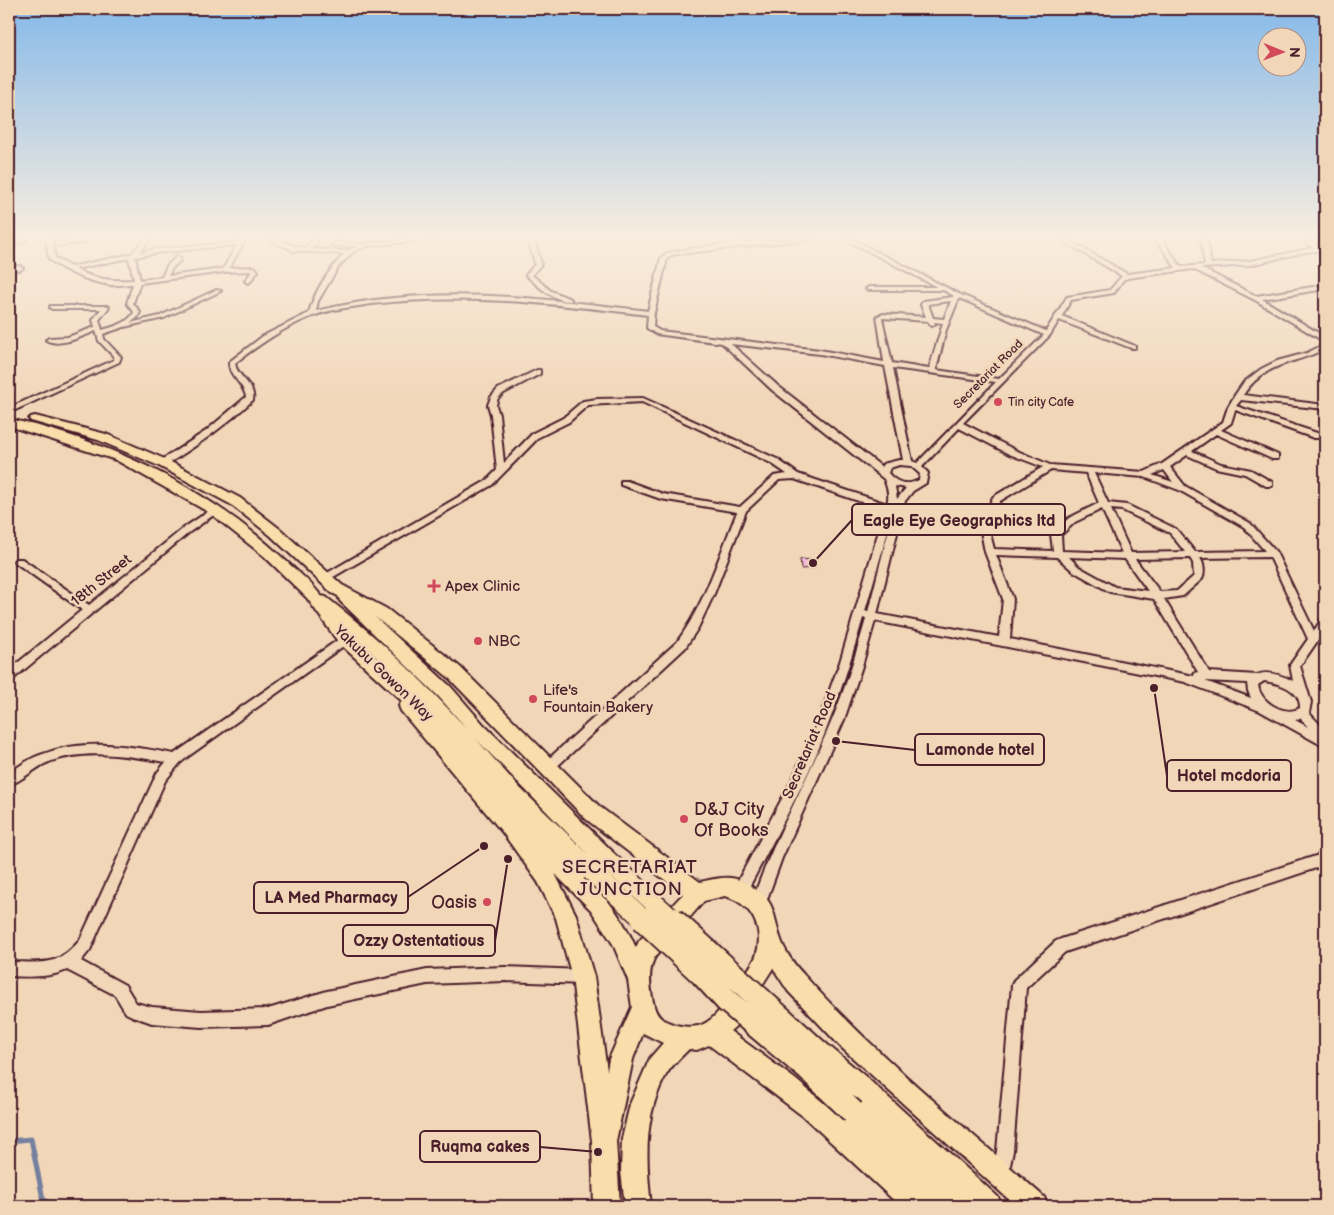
<svg xmlns="http://www.w3.org/2000/svg" width="1334" height="1215" font-family="'Balsamiq Sans',sans-serif">
<style>
.lines{fill:none;stroke-linecap:round;stroke-linejoin:round}
.stream{stroke:#74809e;stroke-width:5}
.building{fill:#f1bcd7;stroke:#4a1f2b}
.minor-casing{stroke:#4a1f2b;stroke-width:4}
.highway-casing{stroke:#4a1f2b;stroke-width:4}
.minor{fill:#f1d6b8;fill-rule:evenodd}
.highway{fill:#f9deab;fill-rule:evenodd}
.highway-bridge-far1-casing{stroke:#4a1f2b;stroke-width:22;stroke-linecap:butt}
.highway-bridge-casing{stroke:#4a1f2b;stroke-width:27;stroke-linecap:butt}
.highway-bridge-far1{stroke:#f9deab;stroke-width:19}
.highway-bridge{stroke:#f9deab;stroke-width:23}
.poi-dot{fill:#d1495b;stroke:#f1d6b8;stroke-width:2}
.labels{text-anchor:middle;stroke-width:5;stroke-linejoin:round;paint-order:stroke}
.far-street-label{font-size:12px;fill:#4a1f2b;stroke:#f1d6b8}
.far-poi-label{font-size:12px;fill:#4a1f2b;stroke:#f1d6b8;text-anchor:start}
.street-label{font-size:15px;fill:#4a1f2b;stroke:#f1d6b8}
.poi-label{font-size:15px;fill:#4a1f2b;stroke:#f1d6b8;text-anchor:start}
.near-poi-label{font-size:18px;fill:#4a1f2b;stroke:#f1d6b8;text-anchor:start}
.near-neighbourhood-label{font-size:19px;letter-spacing:1px;fill:#4a1f2b;stroke:#f1d6b8}
.leader{fill:none;stroke:#4a1f2b;stroke-width:2}
.callout-dot{fill:#4a1f2b;stroke:#f1d6b8;stroke-width:2}
.callout{fill:#f1d6b8;stroke:#4a1f2b;stroke-width:2}
.callout-label{font-size:16px;text-anchor:middle;font-weight:bold;fill:#4a1f2b}
</style>
<rect width="100%" height="100%" fill="#f1d6b8"/>
<filter id="ink" filterUnits="userSpaceOnUse"><feTurbulence type="fractalNoise" baseFrequency=".02" numOctaves="2"/><feDisplacementMap in="SourceGraphic" scale="10" xChannelSelector="R" yChannelSelector="G"/><feConvolveMatrix kernelMatrix="1 2 1 2 8 2 1 2 1" color-interpolation-filters="sRGB"/></filter>
<g filter="url(#ink)">
<g class="lines">
<path class="stream" d="M9 1141 31 1139 43 1199 54 1206"/>
</g>
<path class="building" d="M800 559 813 560 815 568 801 569Z"/>
<g class="lines">
<g class="minor-casing">
<path id="minor" d="M20 239H27L9 248V244Z
M46 239H52V243L88 239 86 242 53 246 55 258 71 267 131 254 145 239H150L139 253 155 249 239 242 241 239H246L229 268 254 267 258 271 250 282 248 283 245 281 252 271 225 272 140 283 133 303 140 312 137 318 130 323 160 316 216 290 221 291 164 318 124 327 103 334 104 339 121 357 119 362 9 413V408L114 360V357L99 341 96 331C82 336 60 348 46 340L49 338 68 337 95 327 93 320 101 309H52L50 308V306H108L109 307 99 320 102 330C113 327 129 323 134 312L127 303 133 284C126 284 117 286 110 285 89 282 65 272 49 259ZM237 245 223 269 168 276 172 268 180 261V258L177 256 167 266 162 277 140 280 135 257 155 253ZM129 258 134 280C112 281 95 280 75 269Z
M269 239C281 239 292 247 305 248L314 239H320L311 249 348 251 357 246H335L332 244 335 242 362 244 408 239H437L367 246 354 251 339 266 318 301 316 311C342 305 368 300 394 298 479 290 565 301 648 311L661 258 667 253C715 244 766 239 815 239L738 247 671 255 667 259 654 313 653 327 660 331 820 350 884 362 877 316 884 314 926 317 921 305 923 301 953 297 954 296 943 290H867L866 289 869 287H937L845 239H852L959 294 1046 331 1067 297 1110 290 1122 276 1060 239H1067L1127 274 1176 268 1156 239H1161L1181 267 1205 265 1201 239H1207L1211 264 1250 261 1313 248 1307 244V242L1325 239 1314 243 1319 247 1325 246V250L1305 252 1250 265 1201 268 1256 296 1325 285V289L1262 299 1325 337V342L1255 300 1193 269 1128 278 1123 280 1114 293 1071 300 1062 316 1135 346V348H1131L1059 320 1050 335 963 423 1015 450 1050 465 1144 472 1162 464 1223 422 1228 407 1235 395 1244 382 1261 369 1277 361 1307 353 1325 344V349C1293 365 1266 361 1243 395L1325 405V409L1241 400 1236 406 1320 434V438H1314L1235 410 1231 423 1221 430 1278 455V459H1272L1216 434 1192 451 1221 464 1251 470 1272 482V486H1266L1245 474 1216 468 1187 455 1170 467 1185 486 1250 523 1276 552 1314 631 1321 620 1325 619V630L1300 666 1311 702 1309 713 1325 730V747L1260 711 1185 682 875 621 862 666 844 720 782 858 763 910 758 912 753 910 751 905C770 848 799 796 823 741 841 702 854 661 866 619L863 618C846 676 828 733 801 787 783 823 764 859 745 895L740 897 735 895 733 890 792 780 819 719 840 662 885 510 794 479 779 480 746 511 714 594 698 628 685 648 552 771 548 772 544 771 542 767 544 763 677 642C705 604 719 556 737 512L661 499 621 485V481H627L663 494 740 507 774 476 787 474 771 463 642 402 588 405 569 422 539 437 492 485 328 580 325 581 320 578 322 576 486 481 497 470 491 415 488 405 491 397 498 389 537 370H540V374L504 393 498 398 496 405 499 415 504 463 533 433 563 418 583 401 597 399 643 398 777 459 798 474 887 504C890 495 887 487 884 479L772 390 722 343 656 334 647 328 648 315C556 304 464 293 372 304 353 307 331 309 313 316 284 327 260 344 235 363 236 377 256 384 253 400 226 425 197 446 166 465H160V461L206 431 246 397C244 383 228 376 229 362L263 336 309 313C314 292 329 270 344 254L294 251ZM959 298 1044 335 999 379 936 370 946 330ZM951 301 944 319 933 318 928 304ZM882 318 928 321 930 325 932 326 935 324 934 322 943 323 929 369 892 363ZM731 344 820 354 885 366 903 460H899L883 464 882 467 778 386ZM893 368 996 382 917 463 912 461ZM959 428 1009 454 1043 467 993 497 980 526 985 552 1003 599 999 637 877 614 905 501 913 491 926 483 928 473 922 467ZM899 465 911 466 920 474 919 480C907 486 896 483 888 473L890 468ZM1051 470 1086 473 1099 503 1069 518 1053 532 1051 534 1053 551 994 549 988 526 1000 501ZM1164 470 1173 482 1152 475ZM1094 473 1144 477 1179 490 1244 527 1265 551 1195 552 1176 529 1127 505 1108 503ZM895 486 906 488 897 499ZM1102 509 1122 553 1062 551 1061 535 1075 522ZM1111 509 1122 510 1170 533 1185 552 1131 553ZM893 513 868 612 865 611ZM996 555 1057 557 1073 571 1110 592 1154 599 1198 672 1195 673 1194 676 1010 639 1013 599ZM1069 557 1125 559 1148 591 1115 587 1079 567ZM1270 557 1308 639 1290 665 1293 681C1283 676 1268 670 1257 675L1209 672 1164 599 1183 596 1202 579C1205 574 1204 563 1200 558ZM1190 558 1193 563 1194 576 1177 591 1160 592 1135 559ZM1205 681 1247 683 1248 691 1251 698ZM1264 681C1278 683 1301 689 1300 708 1284 717 1260 702 1258 685ZM1300 718 1308 727 1295 720Z
M527 239H532L535 242 541 264 532 275 551 291 571 299V301C554 301 539 287 527 276L526 275 535 264 529 242Z
M9 266H20L23 268 20 270H9Z
M215 507 219 510 218 512 191 531 13 679 9 680V670L82 610 16 563 14 561 16 559H22L89 605 185 527Z
M345 635 349 636 350 639 349 642 190 755 180 763 165 781 90 950 81 961 125 985 136 1003 152 1007 201 1011 268 1009 327 991 427 970 505 967 583 970 588 972 590 977 588 982 583 984 505 981 427 984 327 1005 268 1025 201 1027 152 1023 132 1016 126 1013 115 995 67 970C49 978 29 977 9 976V962C41 962 57 968 80 940L157 773 166 762C130 756 85 748 49 762 35 767 24 780 9 785V773C19 766 30 758 43 754 84 738 132 746 174 754Z
M1325 853V865L1065 952 1026 988 1013 1151 1007 1180 1001 1183 995 1180 992 1174 997 1151 1012 985 1014 980 1056 941 1061 939Z"/>
</g>
<g class="highway-casing">
<path id="highway" d="M35 416 106 434 167 460 240 498 280 529 342 585 387 609 460 667 600 807 700 882C731 875 738 875 763 895 775 906 775 922 780 937 784 950 794 965 804 975 876 1056 963 1125 1044 1197L1048 1206H1016L843 1049 788 991 773 968 736 1026 730 1031 795 1079 844 1120 841 1112 844 1103 853 1100 859 1102 852 1095 848 1087 852 1079 860 1075 868 1079 998 1197 1002 1206H970L965 1202 967 1206H935L930 1202 932 1206H900L804 1117 709 1045 697 1050 689 1049C681 1057 671 1066 666 1075 643 1116 646 1162 651 1206H625L621 1171 622 1139 630 1104 650 1058 663 1043 643 1033 633 1059 616 1141 620 1206H594L592 1141 572 977 556 918 538 882 503 833 401 711 399 706 402 701 339 643 307 598 264 556 210 513 116 460 9 426V419C111 441 210 489 286 561 298 572 312 583 321 596L326 597C378 637 424 682 468 730L439 697 340 601 338 596 332 593 270 535 230 504 159 466 98 440 31 421 29 419 31 417ZM374 616 448 677 586 819 683 894 639 941 636 948C625 922 609 900 589 880L598 878 601 871 598 865 605 867 612 865 615 858 612 851 484 725 451 687ZM347 630 389 669 351 635ZM476 739 588 854 519 787ZM555 874 591 910 613 944 628 980 632 1007 609 1059 607 1071 594 977 576 915ZM725 896C752 903 765 930 756 956 752 967 741 978 735 988 726 1001 715 1022 698 1026 689 1028 676 1026 668 1022 660 1019 656 1014 654 1006 650 990 647 971 655 957L704 901Z"/>
</g>
<use href="#minor" class="minor"/>
<use href="#highway" class="highway"/>
<g class="highway-bridge-far1-casing">
<path id="highway-bridge-far1" d="M605 858 673 920
M591 871 644 920"/>
</g>
<g class="highway-bridge-casing">
<path id="highway-bridge" d="M643 919 702 974 727 1001 810 1071 853 1112
M672 919 816 1050 860 1087"/>
</g>
<use href="#highway-bridge-far1" class="highway-bridge-far1"/>
<use href="#highway-bridge" class="highway-bridge"/>
</g>
</g>
<linearGradient id="sky" x2="0" y2="1"><stop stop-color="#85b9e9"/><stop offset="0.58" stop-color="#f9eddf"/><stop offset="1" stop-color="#f9eddf" stop-opacity="0"/></linearGradient>
<rect width="1334" height="409" fill="url(#sky)"/>
<g class="poi-dot">
<circle cx="998" cy="402" r="5"/>
<path d="M431.5 578.5h5v5h5v5h-5v5h-5v-5h-5v-5h5z"/>
<circle cx="478" cy="641" r="5"/>
<circle cx="533" cy="699" r="5"/>
<circle cx="684" cy="819" r="5"/>
<circle cx="487" cy="902" r="5"/>
</g>
<g class="labels">
<g class="far-street-label">
<text transform="translate(988 374) rotate(-45)" y="4">Secretariat Road</text>
</g>
<g class="far-poi-label">
<text x="1008" y="406">Tin city Cafe</text>
</g>
<g class="street-label">
<text transform="translate(101 580) rotate(-39)" y="5">18th Street</text>
<text transform="translate(384 673) rotate(44)" y="5">Yakubu Gowon Way</text>
<text transform="translate(809 745) rotate(-67)" y="5">Secretariat Road</text>
</g>
<g class="poi-label">
<text x="445" y="591">Apex Clinic</text>
<text x="488" y="646">NBC</text>
<text x="543" y="695">Life's<tspan x="543" dy="17">Fountain Bakery</tspan></text>
</g>
<g class="near-poi-label">
<text x="694" y="815">D&amp;J City<tspan x="694" dy="21">Of Books</tspan></text>
<text x="477" y="908" text-anchor="end">Oasis</text>
</g>
<g class="near-neighbourhood-label">
<text x="630" y="873">SECRETARIAT<tspan x="630" dy="22">JUNCTION</tspan></text>
</g>
</g>
<path class="leader" d="M813 563L852 520M836 741L915 750M1154 688L1167 776M484 846L408 897M508 859L495 941M598 1152L540 1147"/>
<g class="callout-dot">
<circle cx="813" cy="563" r="5"/>
<circle cx="836" cy="741" r="5"/>
<circle cx="1154" cy="688" r="5"/>
<circle cx="484" cy="846" r="5"/>
<circle cx="508" cy="859" r="5"/>
<circle cx="598" cy="1152" r="5"/>
</g>
<g class="callout">
<rect x="852" y="504" width="213" height="31" rx="5"/>
<rect x="915" y="734" width="129" height="31" rx="5"/>
<rect x="1167" y="760" width="124" height="31" rx="5"/>
<rect x="254" y="882" width="154" height="31" rx="5"/>
<rect x="343" y="925" width="152" height="31" rx="5"/>
<rect x="420" y="1131" width="120" height="31" rx="5"/>
</g>
<g class="callout-label">
<text x="959" y="526">Eagle Eye Geographics ltd</text>
<text x="980" y="755">Lamonde hotel</text>
<text x="1229" y="781">Hotel mcdoria</text>
<text x="331" y="903">LA Med Pharmacy</text>
<text x="419" y="946">Ozzy Ostentatious</text>
<text x="480" y="1152">Ruqma cakes</text>
</g>
<rect width="1334" height="1215" fill="none" stroke="#f1d6b8" stroke-width="30"/>
<rect x="15" y="15" width="1304" height="1185" fill="none" stroke="#4a1f2b" stroke-width="2" filter="url(#ink)"/>
<g transform="translate(1282 52) rotate(91)"><circle r="24" fill="#f1d6b8" stroke="#ae8d80"/>
<path d="M0-4L9 19L0 12L-9 19Z" fill="#d1495b"/>
<text y="-8" font-size="14" font-weight="bold" text-anchor="middle" fill="#4a1f2b">N</text>
</g>
</svg>
